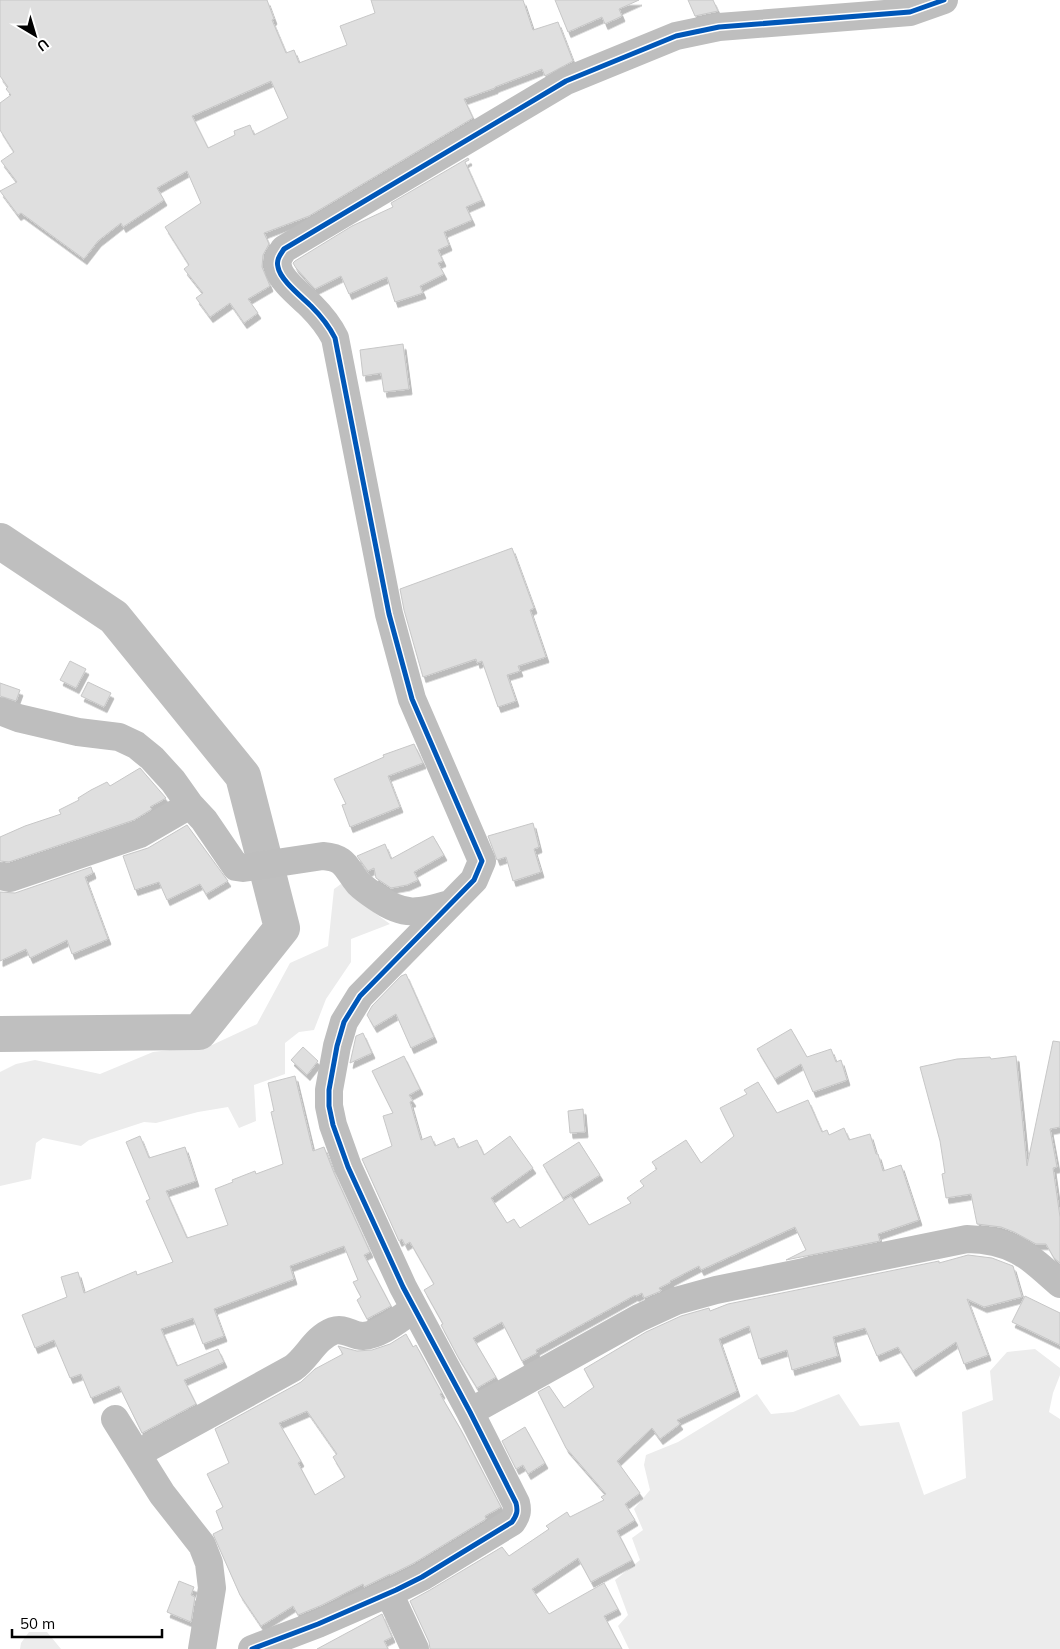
<svg xmlns="http://www.w3.org/2000/svg" width="1060" height="1649" font-family="Mulish,sans-serif">
<style>
.green{fill:#ececec}
.lines{fill:none;stroke-linecap:round;stroke-linejoin:round}
.river{stroke:#bfbfbf;stroke-width:36}
.building{fill:#dfdfdf;stroke:#c7c7c7;fill-rule:evenodd;filter:url(#shadow)}
.minor{stroke:#bebebe;stroke-width:28}
.cycleway-casing{stroke:#fff;stroke-width:8}
.cycleway{stroke:#0057b8;stroke-width:5}
</style>
<defs>
<filter id="shadow"><feDropShadow dx="3" dy="5.5" stdDeviation="0" flood-color="#0004"/></filter>
</defs>
<rect width="100%" height="100%" fill="#fff"/>
<path class="green" d="M341 884 349 887 361 903 390 924 351 939V962L326 999 314 1030 299 1032 285 1043V1074L254 1085 256 1121 239 1128 228 1107 198 1112 156 1123 144 1122 89 1140 81 1146 43 1138 36 1143 31 1179 0 1186V1072L16 1064 35 1060 100 1074 153 1052 212 1045 257 1024 290 963 328 946 334 889Z
M1035 1349 1060 1368V1375L1053 1393 1049 1412 1060 1419V1649H629L618 1626 628 1615 615 1580 640 1560 632 1538 643 1530 634 1509 650 1490 644 1465 646 1455 678 1442 757 1394 771 1414 793 1412 839 1394 860 1426 899 1422 924 1495 966 1478 962 1412 993 1400 990 1371 1007 1352Z
M29 1632H47L61 1649H20L21 1643Z"/>
<g class="lines">
<path class="river" d="M0 541 114 617 243 776 282 928 199 1032 0 1034"/>
</g>
<path class="building" d="M0 0H267L274 19 272 20 286 53 294 50 299 63 347 45 340 26 375 13 371 0H523L533 30 558 22 573 61 545 76 542 69 495 87V88L464 99 473 118 309 216 264 233 269 244 263 255 262 267 270 286 248 299 258 313 244 323 230 303 210 317 196 298 203 293 184 269 189 265 165 227 201 203 187 171 157 188 164 200 123 227 121 223 98 241 84 259 21 213 18 215 0 191 17 182 1 161 14 152 0 130V103L11 95 6 89 8 87 0 76ZM271 81 288 118 254 135 250 125 234 131 235 135 208 148 192 116Z
M555 0H639L619 9 622 16 605 24 602 17 568 32Z
M688 0H713L718 11 695 16Z
M468 158 469 160 465 162 482 200 466 207 472 220 444 232 449 245 438 250 443 261 438 263 444 274 420 286 423 293 395 302 387 277 349 294 341 276 315 289 296 268 293 263 295 261 352 226 393 207 391 203Z
M403 344 409 389 384 392 381 373 363 376 360 350Z
M512 548 534 608 530 610 546 657 518 666 520 671 507 675 516 701 498 707 482 661 477 663 476 659 423 677 404 610 400 589Z
M70 661 86 669 76 688 60 680Z
M88 682 111 693 104 707 81 696Z
M0 683 20 690 16 701 0 696Z
M414 744 423 763 388 776 400 807 350 827 342 805 346 804 334 779 384 757 383 755Z
M140 768 166 798 150 807 152 809 134 820 9 862 0 861V837L25 826 61 814 59 810 79 800 78 798 91 790 107 782 110 786Z
M533 823 539 847 534 849 541 872 513 881 506 857 497 860 488 836Z
M187 825 228 881 206 894 200 884 167 900 159 882 135 890 123 856 148 848Z
M433 836 444 855 414 872 418 880 407 885 391 888 376 878 374 868 368 871 357 856 385 844 391 859Z
M91 867 93 873 85 877 108 939 72 954 67 940 30 958 26 949 0 961V892L15 893Z
M406 974 434 1037 411 1048 396 1014 374 1027 367 1015 372 1006 401 976Z
M791 1029 807 1057 831 1049 836 1062 841 1060 847 1080 813 1092 801 1064 775 1079 757 1049Z
M363 1033 372 1053 350 1063 356 1036Z
M1053 1041 1060 1042V1127L1050 1129 1057 1167 1053 1168 1060 1217V1263L1054 1258 1046 1244H1036L1014 1232 1001 1227 977 1224 971 1194 946 1198 942 1174 945 1173 940 1141 920 1067 957 1059 990 1057 991 1059 1016 1056 1027 1166Z
M303 1047 318 1061 307 1075 291 1060Z
M404 1056 420 1089 409 1095 413 1101 410 1102 421 1140 431 1136 435 1146 454 1138 458 1148 477 1140 484 1155 510 1136 533 1168 491 1198 507 1223 514 1219 520 1228 571 1196 589 1225 631 1203 627 1198 644 1186 640 1181 657 1169 652 1162 686 1140 701 1163 734 1136 720 1108 747 1094 744 1090 758 1082 777 1113 808 1100 822 1132 827 1130 829 1135 844 1128 849 1140 870 1134 876 1154H878L883 1171 901 1165 919 1220 878 1234 880 1241 786 1260 806 1250 795 1227 701 1270 699 1266 670 1281 671 1282 659 1288 661 1291 644 1298 642 1293 636 1296 635 1295 536 1350 537 1353 522 1361 502 1322 473 1338 496 1377 477 1388 458 1357 441 1325 443 1324 424 1290 434 1284 410 1242 405 1245 402 1239 399 1241 362 1159 392 1146 383 1116 393 1113 372 1071Z
M295 1076 313 1151 324 1147 334 1173 370 1252 364 1255 391 1306 367 1319 357 1300 361 1297 353 1282 358 1280 344 1246 290 1266 294 1279 214 1309 224 1336 203 1344 193 1318 161 1329 177 1366 218 1349 224 1362 184 1380 196 1404 142 1433 119 1386 91 1398 81 1374 70 1378 54 1340 35 1348 22 1315 67 1297 61 1277 78 1272 84 1293 136 1271 137 1275 173 1262 146 1201 150 1199 126 1142 140 1136 149 1158 185 1147 196 1181 166 1191 187 1238 228 1225 215 1189 233 1182 232 1180 255 1171 256 1174 283 1164 271 1112 274 1111 268 1083Z
M583 1109 585 1132 570 1133 568 1111Z
M579 1142 600 1175 563 1198 543 1165Z
M968 1255 992 1258 1013 1266 1022 1297 984 1307 967 1299 988 1355 964 1364 956 1342 913 1371 898 1347 877 1356 865 1328 833 1337 838 1356 792 1370 787 1350 759 1359 749 1326 719 1339 737 1391 677 1420 680 1424 660 1439 652 1428 617 1461 640 1493 625 1504 635 1520 617 1531 632 1560 591 1582 578 1558 532 1589 549 1614 604 1583 618 1609 604 1616 622 1649H430L429 1642 410 1601 430 1590 502 1547 509 1556 549 1529 546 1526 567 1512 570 1517 604 1500 601 1497 606 1494 566 1448 538 1392 549 1386 564 1408 594 1387 584 1369 646 1332 681 1316 709 1308 710 1311 728 1304 939 1261V1263Z
M1025 1296 1060 1313V1345L1012 1322Z
M406 1334 413 1347 416 1345 442 1393 440 1394 461 1430 501 1507 485 1516 486 1519 414 1563 390 1575V1574L364 1587 363 1584 322 1605 298 1615 293 1606 261 1626 240 1595 213 1534 223 1529 216 1511 223 1507 207 1474 229 1463 215 1429 301 1382 315 1369 343 1354 338 1346 357 1351 372 1350 390 1344ZM307 1411 337 1454 333 1457 345 1477 315 1495 298 1463 301 1461 279 1423Z
M525 1427 545 1463 528 1474 523 1465 516 1469 502 1441Z
M179 1581 194 1587 191 1595 195 1597 191 1622 167 1612Z
M382 1614 392 1637 384 1641 388 1649H317Z"/>
<g class="lines">
<path class="minor" d="M0 711 18 718 78 732 119 737 136 745 152 758 173 781 190 805 204 820 236 867 243 868 323 856C346 858 345 867 358 883 364 889 370 893 376 897 404 917 419 913 450 904
M0 876 10 878 140 834 190 805
M470 1412 639 1318 676 1301 716 1290 967 1239C1012 1240 1028 1255 1060 1284
M115 1419 162 1494 202 1545 209 1563 212 1588 202 1649
M137 1454 293 1368C308 1357 315 1338 333 1331 345 1327 351 1336 363 1336 381 1335 399 1319 414 1309
M389 1593 415 1649
M252 1649 318 1624 396 1590 422 1577 512 1522C517 1515 518 1511 516 1503L470 1412 403 1287 348 1167 333 1125 329 1106V1090L337 1046 344 1022 360 996 474 880 482 861 412 699 389 614 335 338C329 326 321 316 311 306 302 297 280 280 278 267 276 260 280 255 284 249L566 81 676 36 719 27 910 12 944 0"/>
<g class="cycleway-casing">
<path id="cycleway" d="M252 1649 318 1624 396 1590 422 1577 512 1522C517 1515 518 1511 516 1503L470 1412 403 1287 348 1167 333 1125 329 1106V1090L337 1046 344 1022 360 996 474 880 482 861 412 699 389 614 335 338C329 326 321 316 311 306 302 297 280 280 278 267 276 260 280 255 284 249L566 81 676 36 719 27 910 12 944 0"/>
</g>
<use href="#cycleway" class="cycleway"/>
</g>
<g transform="translate(35 35) rotate(142)" stroke="#ffffff" stroke-width="4" paint-order="stroke">
<path d="M0-4L9 19L0 12L-9 19Z" fill="#000000"/>
<text y="-8" font-size="14" font-weight="bold" text-anchor="middle" fill="#000000">U</text>
</g>
<path d="M12 1629v8h150v-8" fill="none" stroke="#000000" stroke-width="2.5"/>
<text x="20" y="1629" font-size="15" fill="#000000" stroke="#ffffff" stroke-width="4" paint-order="stroke">50 m</text>
</svg>
